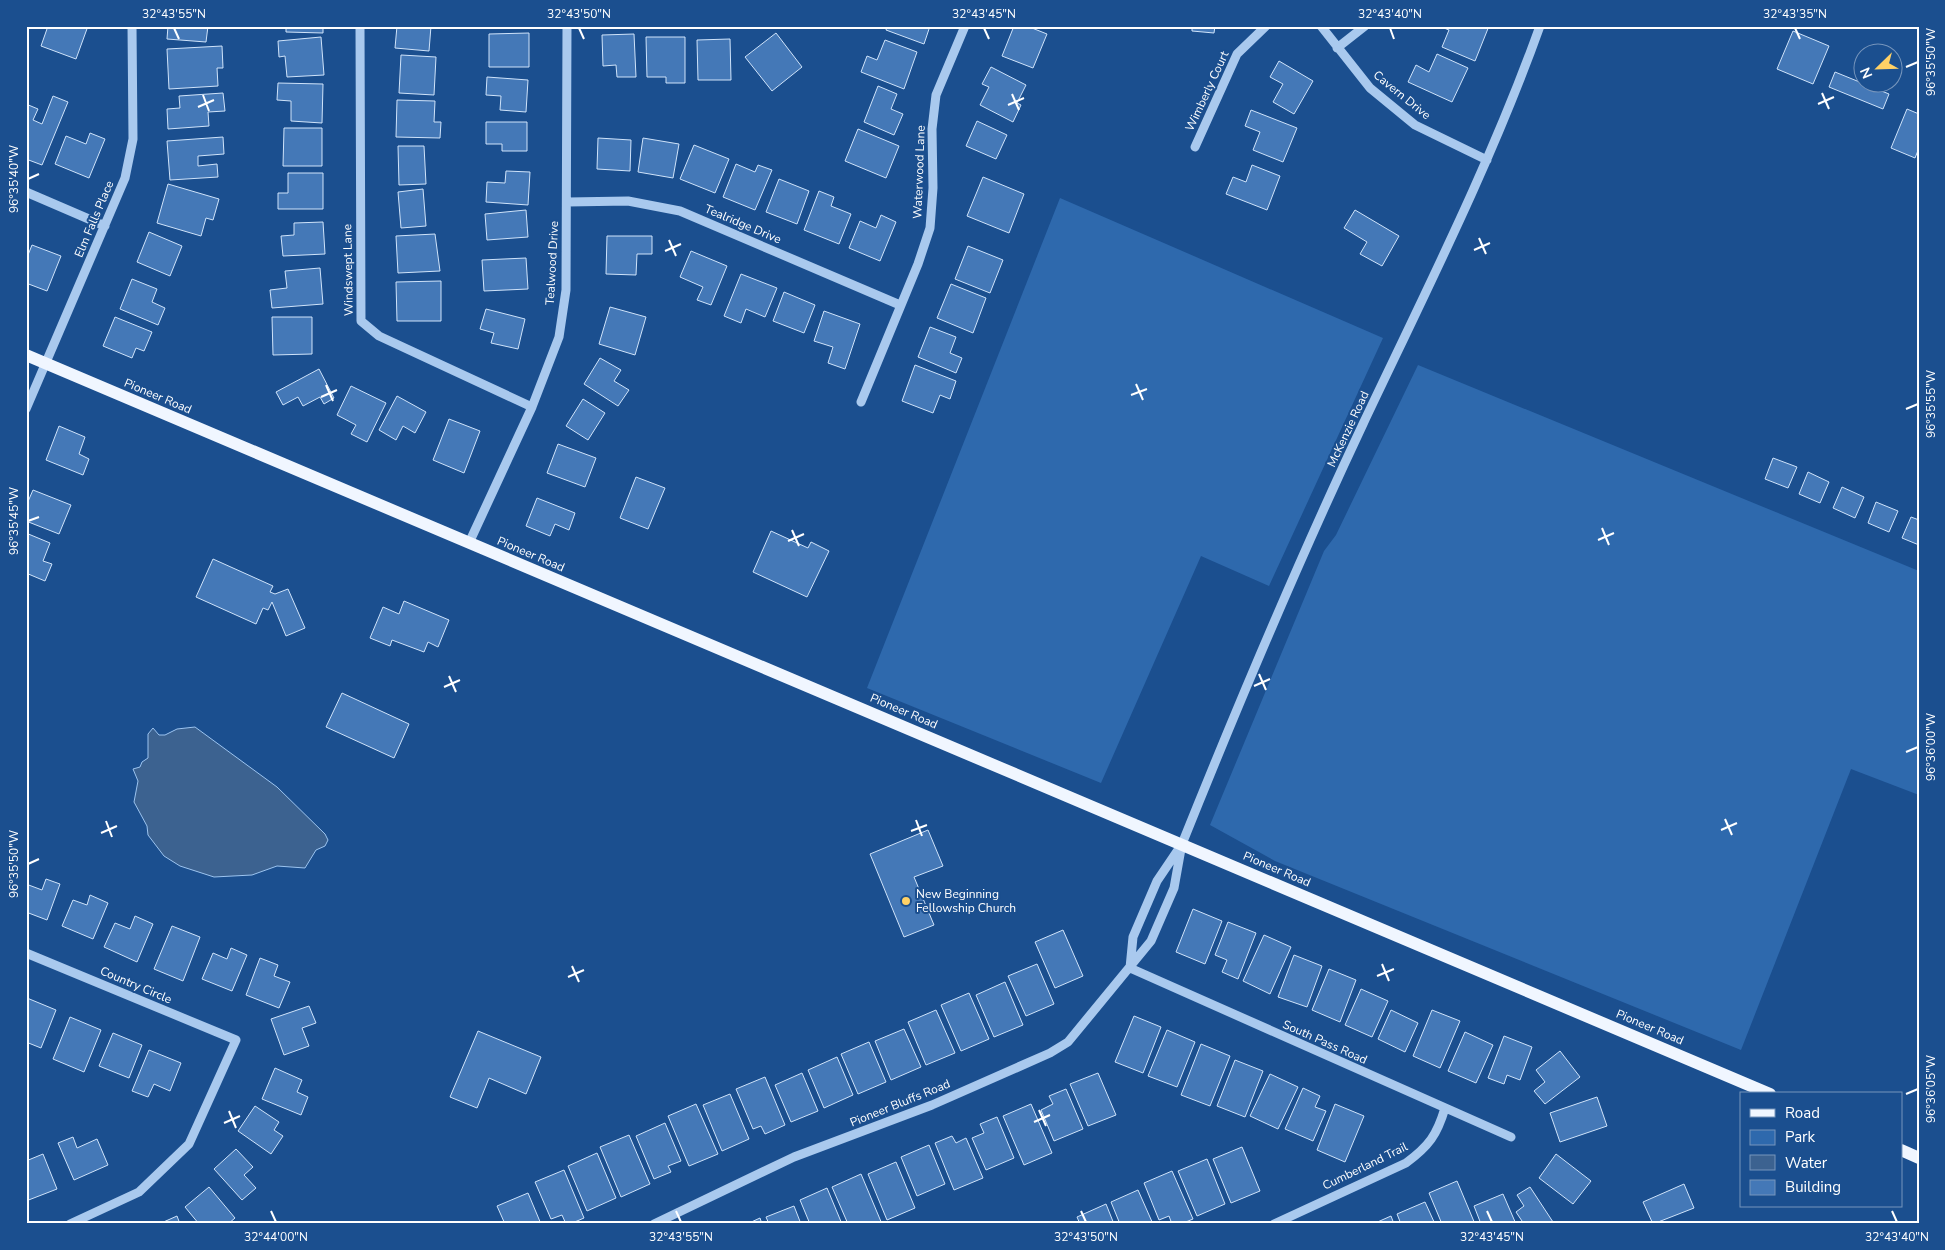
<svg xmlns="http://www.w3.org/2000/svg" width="1945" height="1250" font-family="'Nunito Sans',sans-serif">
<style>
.green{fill:#2e69ad}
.water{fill:#3c6290;stroke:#9cc4f0}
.building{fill:#4478b7;stroke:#cfe3fa}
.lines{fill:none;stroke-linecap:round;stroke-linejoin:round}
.minor{stroke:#a9c9ee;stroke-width:9}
.major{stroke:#f0f6ff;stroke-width:12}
.ticks{fill:none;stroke:#fff;stroke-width:2}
.poi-dot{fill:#ffd166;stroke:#1b4f8f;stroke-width:2}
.labels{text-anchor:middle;stroke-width:4;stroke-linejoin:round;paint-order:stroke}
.street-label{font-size:12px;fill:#fff;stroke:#1b4f8f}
.poi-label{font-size:12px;fill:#fff;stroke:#1b4f8f;text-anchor:start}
.neatline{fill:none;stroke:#fff;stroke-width:2}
.ticks-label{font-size:12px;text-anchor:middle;fill:#fff}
</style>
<rect width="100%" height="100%" fill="#1b4f8f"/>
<path class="green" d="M1060 198 1383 338 1269 586 1201 556 1101 783 867 688Z
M1418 365 1919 571V795L1851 769 1741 1050 1275 861 1210 825 1324 551 1336 535Z"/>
<path class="water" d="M195 727 277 787 325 834 328 840 325 846 316 850 305 868 277 866 252 875 214 877 180 866 164 856 148 835 147 826 134 802 138 781 133 769 140 767 142 762 148 758V734L153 728 159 735H165L177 729Z"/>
<path class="building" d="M48 26H88L76 59 41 46Z
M168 26H208L206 42 167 39Z
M286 26H323V33L286 32Z
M397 26H431L429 51 395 48Z
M887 26H930L924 44 886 30Z
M1014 26H1027L1047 34 1033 68 1002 56Z
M1192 26H1215L1214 33 1192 31Z
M1439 26H1489L1475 61 1442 47 1449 30Z
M1793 31 1829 46 1813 84 1777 69Z
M529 33V67H489V34Z
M776 33 802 67 772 91 745 57Z
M634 34 636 77H617L616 65 603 66 602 35Z
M321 37 324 75 287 77 285 56 279 57 278 41Z
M646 37H685V83H666V77H647Z
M730 39 731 80H698L697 40Z
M885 40 917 52 904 89 861 72 867 56 877 60Z
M222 46 223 68H217L218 86 169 89 167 49Z
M1437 54 1468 68 1452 102 1408 82 1416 65 1429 72Z
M401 55 436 57 434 95 399 93Z
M1279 61 1313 81 1294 114 1273 102 1283 84 1270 77Z
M991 67 1026 85 1017 103 1021 105 1013 122 980 105 989 87 982 84Z
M1835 72 1889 94 1883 109 1829 87Z
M487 77 528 80 526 112 500 110 501 96 486 95Z
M278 83 323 84 322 123 291 121V101L277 100Z
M878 86 897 94 891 109 903 114 894 135 864 122Z
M223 93 225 111 208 112 209 126 168 129 167 109 180 108 179 96Z
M53 96 68 102 42 165 26 159V104L38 109 33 120 42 124Z
M397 100 435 101 434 122H441L440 138 396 137Z
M1907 109 1919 114V148L1915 158 1891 148Z
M1251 110 1297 128 1283 162 1253 150 1260 132 1245 126Z
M977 121 1007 135 996 159 966 146Z
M486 122H527V151H502V144H486Z
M284 128H322V166H283Z
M858 129 899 146 886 178 845 161Z
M90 133 105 139 89 178 55 164 66 136 86 144Z
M223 137 224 154 198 156V166L217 164 218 177 170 180 167 141Z
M598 138 631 140 630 171 597 169Z
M643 138 679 144 673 178 638 172Z
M694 145 729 159 715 193 680 179Z
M398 146H424L426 184 399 185Z
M736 164 755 172 758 165 772 170 755 210 723 197Z
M1252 165 1280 176 1267 210 1226 194 1233 177 1246 182Z
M506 171 530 172 528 205 486 202 487 182 505 183Z
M288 173H323V209H278V193H288Z
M983 177 1024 194 1009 233 967 216Z
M779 179 809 191 797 224 766 212Z
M168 184 219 199 213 220 206 218 201 236 157 223Z
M423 189 426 226 401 228 398 192Z
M819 191 834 197 831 206 851 214 839 244 804 230Z
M526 210 528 237 487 240 485 214Z
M1355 210 1399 236 1382 266 1360 254 1367 242 1344 228Z
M881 215 896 222 880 261 849 248 860 221 876 228Z
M323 222 325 254 283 256 281 236 294 235V223Z
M149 232 182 246 170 276 137 262Z
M435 234 440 271 398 273 396 236Z
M607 236H652V254H637L636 275 606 274Z
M32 245 61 256 47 291 26 283V260Z
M968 246 1003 260 990 293 955 279Z
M691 251 727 266 711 305 697 300 703 287 680 277Z
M526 258 528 289 484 291 482 260Z
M320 268 323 304 272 308 270 290 287 288 285 271Z
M741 274 777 288 765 317 746 309 741 323 724 316Z
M132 279 157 289 152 302 165 308 158 325 120 309Z
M441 281V321H397L396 282Z
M951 284 986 298 973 333 937 318Z
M784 292 815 305 804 333 773 321Z
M610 307 646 317 635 355 599 344Z
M486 309 525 319 518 349 491 343 494 333 480 329Z
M824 311 860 324 845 369 828 363 833 347 814 341Z
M115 317 152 332 144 351 136 348 132 358 103 346Z
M272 317H312V354L273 355Z
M930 327 956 337 950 353 962 358 956 373 918 357Z
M600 358 621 370 614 381 629 390 618 406 584 384Z
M915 365 956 381 950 399 940 395 933 413 902 401Z
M319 369 334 398 324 404 320 397 303 406 298 397 283 405 276 392Z
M351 386 386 403 367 442 351 434 356 425 337 415Z
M397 396 426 412 415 433 403 426 396 440 379 430Z
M583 399 605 413 588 440 566 426Z
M449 419 480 431 464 473 433 460Z
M59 426 85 437 79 454 89 459 83 475 46 460Z
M558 444 596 458 585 487 547 473Z
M1773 458 1797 467 1788 488 1765 479Z
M1808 472 1829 482 1820 503 1799 494Z
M636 477 665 488 648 529 620 518Z
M1842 487 1864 497 1855 518 1833 508Z
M33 490 71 505 59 534 26 521V506Z
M537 498 575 513 569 530 555 524 550 536 526 526Z
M1876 502 1898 511 1889 532 1868 523Z
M1911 517 1919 520V545L1902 538Z
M771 531 808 548 811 542 829 551 807 597 753 572Z
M26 533 50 543 43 561 52 564 45 581 26 573Z
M213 559 273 586 270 592 275 594 288 589 305 628 286 636 272 602 268 610 263 608 256 624 196 597Z
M404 601 449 620 438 647 428 642 424 652 392 640 390 646 370 638 383 607 399 614Z
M342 693 409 724 394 758 326 727Z
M928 830 943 866 914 877 934 925 904 937 870 854Z
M46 879 60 884 47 920 26 912V884L42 890Z
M90 895 108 903 93 939 62 926 73 900 87 905Z
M1193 909 1222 921 1205 964 1176 952Z
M135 916 153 924 137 962 104 947 115 923 130 929Z
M1228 922 1256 933 1238 979 1222 972 1227 960 1215 955Z
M172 926 200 937 183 981 154 969Z
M1063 930 1083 976 1055 988 1035 942Z
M1264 935 1291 947 1270 994 1243 981Z
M231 948 247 955 232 991 202 979 213 953 227 959Z
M1294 955 1322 966 1307 1007 1278 997Z
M260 958 278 965 274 976 290 982 279 1008 246 995Z
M1037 964 1054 1004 1026 1016 1008 976Z
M1329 969 1356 980 1340 1022 1312 1010Z
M1005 982 1023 1025 994 1037 976 995Z
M1361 989 1388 1001 1372 1037 1345 1025Z
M969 993 989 1039 961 1051 941 1005Z
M27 998 56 1010 41 1048 26 1042Z
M309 1006 316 1023 302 1028 309 1046 284 1055 271 1019Z
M936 1010 955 1053 926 1065 908 1022Z
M1391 1010 1418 1023 1405 1052 1378 1039Z
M1432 1010 1460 1021 1440 1068 1413 1056Z
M1134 1016 1161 1027 1143 1073 1115 1062Z
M70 1017 101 1030 84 1072 53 1059Z
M904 1029 921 1067 891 1080 875 1041Z
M1167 1030 1195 1042 1177 1087 1148 1076Z
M478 1031 541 1057 526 1094 489 1078 477 1108 450 1097Z
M1465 1032 1493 1045 1476 1083 1448 1071Z
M113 1033 142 1045 129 1078 99 1066Z
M1504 1036 1532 1047 1520 1080 1507 1075 1504 1084 1488 1078Z
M869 1042 886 1082 858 1094 841 1054Z
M1201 1044 1230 1056 1210 1106 1181 1095Z
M149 1050 181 1063 170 1091 154 1084 148 1097 132 1091Z
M1560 1051 1580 1077 1545 1104 1534 1091 1545 1082 1536 1070Z
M837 1057 853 1095 824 1108 808 1070Z
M1235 1060 1263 1071 1245 1117 1217 1106Z
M275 1068 302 1080 297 1092 308 1097 301 1115 262 1099Z
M802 1073 818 1111 791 1122 775 1085Z
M1098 1073 1116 1115 1088 1126 1070 1084Z
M1270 1074 1298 1087 1278 1129 1250 1116Z
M765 1077 785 1125 765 1134 761 1126 753 1129 736 1089Z
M1303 1088 1320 1096 1315 1107 1326 1111 1313 1141 1285 1129Z
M1066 1089 1083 1129 1054 1141 1041 1110 1053 1104 1049 1096Z
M730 1094 749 1139 722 1151 703 1105Z
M1597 1097 1607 1126 1560 1142 1550 1113Z
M696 1104 718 1154 689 1166 668 1116Z
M1031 1104 1052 1153 1024 1165 1003 1116Z
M1335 1104 1364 1116 1345 1162 1317 1150Z
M255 1106 279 1122 274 1130 283 1136 271 1154 238 1131Z
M997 1117 1014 1158 986 1170 972 1138 984 1133 980 1124Z
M665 1123 681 1161 668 1166 671 1172 654 1179 636 1136Z
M629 1135 650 1184 621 1197 600 1147Z
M952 1136 956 1143 966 1138 983 1178 954 1190 935 1143Z
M73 1137 77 1148 97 1139 108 1165 74 1180 58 1143Z
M929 1145 945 1184 917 1196 901 1157Z
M1242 1147 1260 1191 1231 1203 1213 1159Z
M236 1149 253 1167 244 1175 256 1188 242 1200 214 1169Z
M597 1153 616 1198 587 1211 568 1166Z
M43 1154 57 1189 26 1201V1161Z
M1556 1154 1591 1181 1573 1204 1539 1178Z
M1207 1159 1225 1204 1197 1216 1178 1171Z
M896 1162 915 1208 887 1220 868 1174Z
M564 1170 584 1218 570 1224H566L562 1215 551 1219 535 1182Z
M1172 1171 1193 1219 1181 1224H1172L1169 1216 1159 1220 1144 1183Z
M861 1174 882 1224H848L832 1187Z
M1457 1181 1475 1224H1442L1429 1193Z
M1684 1184 1694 1208 1653 1224 1643 1202Z
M209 1187 235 1218 228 1224H199L185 1207Z
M1530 1187 1553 1222 1551 1224H1524L1516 1212 1524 1206 1517 1195Z
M827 1188 842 1224H810L800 1200Z
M1138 1190 1153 1224H1120L1111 1202Z
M528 1193 541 1224H505L497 1206Z
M1503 1194 1516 1224H1481L1474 1206Z
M1425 1202 1435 1224H1401L1397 1214Z
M1106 1204 1114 1224H1080L1077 1217Z
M794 1206 801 1224H769L766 1217Z
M177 1216 180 1224H159Z
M1391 1216 1394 1224H1373Z
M760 1218 762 1224H747Z"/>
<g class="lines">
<path class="minor" d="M360 26 361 321 379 336 532 407
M1321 26 1370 88 1415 125 1487 160
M1337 48 1365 26
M1195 147 1237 54 1266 26
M26 192 105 226
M568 202 628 201 680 211 900 305
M861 402 918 264 930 228 933 188 932 129 936 95 965 26
M26 409 125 178 133 139 132 26
M469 543 532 407 559 337 566 290 567 26
M26 953 236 1040 189 1144 139 1192 70 1224
M1130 968 1133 937 1157 881 1182 844C1239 702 1298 562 1363 424 1425 293 1491 163 1540 26
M1130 968 1511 1137
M654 1224 794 1157 932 1105 1050 1053 1068 1042 1151 941 1174 888 1181 849
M1274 1224 1406 1163C1429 1146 1437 1135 1445 1108"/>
<path class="major" d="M26 355 1770 1094
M1901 1150 1919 1158"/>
</g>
<path class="ticks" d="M174 28 179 39M579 28 584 39M984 28 989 39M1390 28 1394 39M1795 28 1800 39M1906 67 1918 62M1822 93 1829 109M1012 94 1019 110M203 95 209 111M1818 104 1834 97M1008 105 1024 98M198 107 214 100M28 179 39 174M1479 238 1486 254M669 240 676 256M1474 250 1490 243M665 251 681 244M1136 384 1143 400M326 385 333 401M1131 395 1147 389M321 397 337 390M1906 409 1918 404M28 521 39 517M1602 528 1609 545M792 530 799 546M1598 540 1614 533M788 541 804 534M1259 674 1266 690M449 676 456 692M1254 686 1270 679M444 687 460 680M1906 752 1918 747M1725 819 1732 835M916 820 922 836M106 821 112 837M1721 830 1737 823M911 831 927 825M101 833 117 826M28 864 39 859M1382 964 1389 981M572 966 579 982M1377 976 1394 969M568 977 584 970M1906 1094 1918 1089M1039 1110 1046 1126M229 1111 236 1128M1034 1122 1050 1115M224 1123 240 1116M271 1211 276 1222M676 1211 681 1222M1081 1211 1086 1222M1487 1211 1492 1222M1892 1211 1897 1222"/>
<circle class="poi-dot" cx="906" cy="901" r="5"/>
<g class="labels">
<g class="street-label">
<text transform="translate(1207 91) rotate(-65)" y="4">Wimberly Court</text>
<text transform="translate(1402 95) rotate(39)" y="4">Cavern Drive</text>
<text transform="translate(919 172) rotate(-88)" y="4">Waterwood Lane</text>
<text transform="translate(94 219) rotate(-67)" y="4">Elm Falls Place</text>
<text transform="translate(743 224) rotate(23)" y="4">Tealridge Drive</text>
<text transform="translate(552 263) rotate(-87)" y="4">Tealwood Drive</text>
<text transform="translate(348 270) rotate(-91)" y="4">Windswept Lane</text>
<text transform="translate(158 396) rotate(23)" y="4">Pioneer Road</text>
<text transform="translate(1348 429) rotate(-65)" y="4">McKenzie Road</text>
<text transform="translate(531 554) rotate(23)" y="4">Pioneer Road</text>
<text transform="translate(904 711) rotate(23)" y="4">Pioneer Road</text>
<text transform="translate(1277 869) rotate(23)" y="4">Pioneer Road</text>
<text transform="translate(136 985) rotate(23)" y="4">Country Circle</text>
<text transform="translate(1650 1027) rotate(23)" y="4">Pioneer Road</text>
<text transform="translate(1325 1042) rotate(24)" y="4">South Pass Road</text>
<text transform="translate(900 1103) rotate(-22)" y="4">Pioneer Bluffs Road</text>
<text transform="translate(1365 1166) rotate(-26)" y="4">Cumberland Trail</text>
</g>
<g class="poi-label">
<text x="916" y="898">New Beginning<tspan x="916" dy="14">Fellowship Church</tspan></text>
</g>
</g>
<rect width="1945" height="1250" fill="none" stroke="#1b4f8f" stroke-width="55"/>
<rect x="1740" y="1092" width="162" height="115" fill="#1b4f8f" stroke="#7695bc"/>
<rect x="1750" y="1109" width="25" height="8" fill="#f0f6ff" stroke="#7695bc"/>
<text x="1785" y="1118" font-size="15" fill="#ffffff">Road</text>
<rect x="1750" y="1130" width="25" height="15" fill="#2e69ad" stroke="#7695bc"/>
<text x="1785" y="1142" font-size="15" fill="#ffffff">Park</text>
<rect x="1750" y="1155" width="25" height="15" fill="#3c6290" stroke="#7695bc"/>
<text x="1785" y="1168" font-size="15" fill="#ffffff">Water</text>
<rect x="1750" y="1180" width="25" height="15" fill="#4478b7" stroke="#7695bc"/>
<text x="1785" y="1192" font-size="15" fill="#ffffff">Building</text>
<g transform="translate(1878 68) rotate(247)"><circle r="24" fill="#1b4f8f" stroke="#7695bc"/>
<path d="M0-4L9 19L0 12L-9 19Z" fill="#ffd166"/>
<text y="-8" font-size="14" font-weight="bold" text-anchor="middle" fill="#ffffff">N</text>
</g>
<rect x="28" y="28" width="1890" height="1194" class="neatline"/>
<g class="ticks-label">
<text x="174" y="18">32°43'55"N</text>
<text x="579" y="18">32°43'50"N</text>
<text x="984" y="18">32°43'45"N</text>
<text x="1390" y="18">32°43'40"N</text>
<text x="1795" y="18">32°43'35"N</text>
<text transform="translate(1931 62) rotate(-90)" y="4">96°35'50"W</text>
<text transform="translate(14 179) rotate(-90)" y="4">96°35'40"W</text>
<text transform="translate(1931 404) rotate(-90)" y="4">96°35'55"W</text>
<text transform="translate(14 521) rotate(-90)" y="4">96°35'45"W</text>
<text transform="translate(1931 747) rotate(-90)" y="4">96°36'00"W</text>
<text transform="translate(14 864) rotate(-90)" y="4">96°35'50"W</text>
<text transform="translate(1931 1089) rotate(-90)" y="4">96°36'05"W</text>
<text x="276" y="1241">32°44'00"N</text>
<text x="681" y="1241">32°43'55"N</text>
<text x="1086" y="1241">32°43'50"N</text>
<text x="1492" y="1241">32°43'45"N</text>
<text x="1897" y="1241">32°43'40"N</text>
</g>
</svg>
